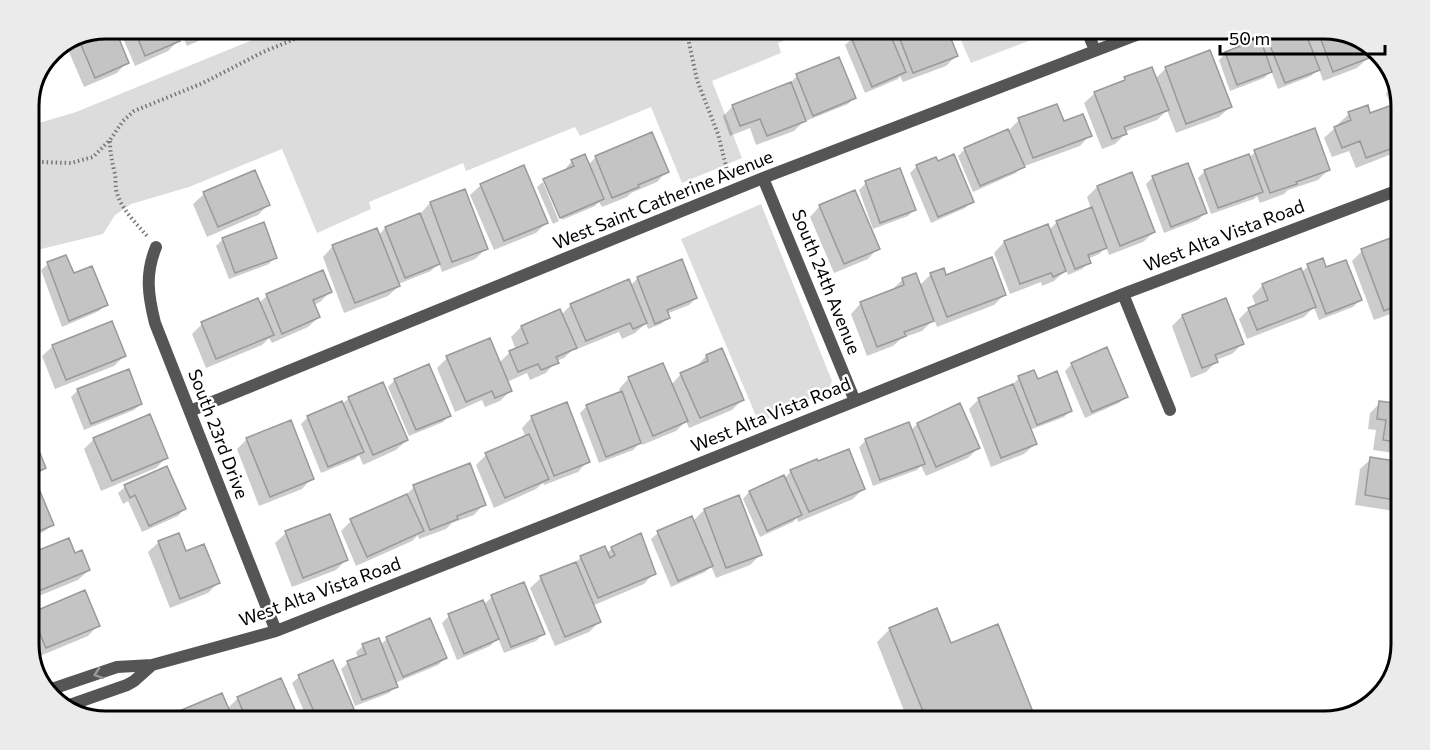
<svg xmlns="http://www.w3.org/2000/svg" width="1430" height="750" font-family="Commissioner,sans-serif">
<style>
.green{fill:#dcdcdc}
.shadow{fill:#0003}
.building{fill:#c4c4c4;stroke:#999;stroke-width:1.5}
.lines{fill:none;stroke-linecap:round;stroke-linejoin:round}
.path{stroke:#777;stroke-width:4;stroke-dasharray:1.5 3;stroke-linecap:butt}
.street{stroke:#555;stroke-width:12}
.oneway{stroke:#999}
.labels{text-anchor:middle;stroke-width:5;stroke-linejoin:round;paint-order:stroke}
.street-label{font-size:18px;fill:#000;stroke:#fff}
.rim{fill:none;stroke:#000;stroke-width:3}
</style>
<rect width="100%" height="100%" fill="#fff"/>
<path class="green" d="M279 29H816L778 43 781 53 712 81 742 158 682 183 651 107 580 136 575 127 466 171 463 163 369 202 371 209 317 233 282 149 189 187 131 204 115 215 103 234 29 252V126L76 112Z
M956 29H1056L1057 30 971 63Z
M761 204 832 381 828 391 759 423 681 239Z"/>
<path class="shadow" d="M106 29H113L127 62 117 73 84 87 66 45Z
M119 29H173L178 41 168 51 135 66Z
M179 29H214L205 38 187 46Z
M875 29H946L956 56 946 66 903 82 900 76 898 79 865 93 845 45 852 39Z
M1281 29H1324L1358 37 1368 58 1357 68 1323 81 1319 69 1311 76 1278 89 1271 71 1264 78 1230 91 1219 60 1226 53 1236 50 1234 43 1241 36 1260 41 1266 34Z
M1368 45 1380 56 1373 59Z
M838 59 855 97 848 104 806 121 805 120 794 131 756 145 750 128 730 136 723 116 733 106 790 83 797 76Z
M1166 68 1230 107 1219 117 1176 133 1167 110 1157 120 1124 132 1125 134 1115 144 1102 149 1084 103 1095 93 1120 84 1125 79H1155Z
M1395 84 1401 101V146L1394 153 1356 168 1349 151 1332 157 1324 138 1335 128 1339 126 1338 124 1349 114 1367 107 1369 115 1391 107 1386 93Z
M1019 120 1063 123 1090 135 1080 146 1022 167 1016 173 973 192 958 156 965 149 1008 131Z
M1255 152 1328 170 1318 180 1288 190 1284 194 1260 203 1257 196 1254 199 1211 214 1198 178 1205 171 1249 158Z
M596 157 667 171 657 182 631 193 627 197 602 207 599 202 595 206 562 220 546 181H543L567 170 566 168 572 161 588 165Z
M917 166 972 201 965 208 931 223 910 173Z
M900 170 914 210 908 216 873 229 859 190 866 183Z
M254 172 268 205 258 215 207 237 193 204 204 194Z
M1153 177 1205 213 1198 220 1164 233 1146 184Z
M543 182 559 221 553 224 537 187Z
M481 185 547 222 536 233 494 250 470 195Z
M1097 187 1154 232 1143 242 1109 255 1106 247 1099 254 1088 259 1089 262 1082 269 1068 275 1066 270 1054 281 1042 286 1041 282 1010 294 994 253 1004 242 1047 226 1049 230 1057 222 1091 209 1087 197Z
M464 191 486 249 475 259 442 272 439 263 431 271 398 284 399 286 388 296 344 313 323 257 333 246 379 235 385 228 420 214 430 203Z
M820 206 878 248 868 259 834 273 810 217Z
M1401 233V310L1374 320 1352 261 1362 251 1396 239Z
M223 239 275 257 269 264 229 279 216 246Z
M48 264 73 275 106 304 99 311 62 327 41 270Z
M1308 266 1326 269 1360 300 1353 307 1319 320 1314 307 1304 317 1247 339 1239 319 1249 309 1256 306 1252 296 1263 285 1301 273Z
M931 274 945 277 1004 295 994 305 937 327 934 319 922 331 902 338 893 346 867 356 851 314 861 303 892 290 903 279 919 286Z
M638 278 696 298 689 305 666 314 668 317 661 324 648 329 646 323 635 333 622 339 619 332 575 350 574 348 564 358 556 361 546 373 530 380 527 373 507 382 511 390 500 401 485 407 482 400 455 412 437 368 447 358 499 363 510 352 516 350 511 337 521 327 561 315 571 305 630 286Z
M330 292 320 302 314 305 319 317 308 327 272 343 269 338 262 345 206 368 192 334 202 324 259 303 267 296Z
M1225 300 1242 344 1232 354 1216 360V362L1206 372 1191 378 1172 326 1182 316Z
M53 346 124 356 114 366 55 389 42 356Z
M706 356 742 400 732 410 689 428 686 421 676 431 642 445 641 442 633 450 599 463 580 413 587 406 621 393 619 389 629 378 671 385 681 374 696 367Z
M1072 364 1126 397 1119 403 1085 418 1065 371Z
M1019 378 1037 381 1070 411 1064 417 1030 430 1035 444 1024 454 991 467 969 409 979 399 1012 385Z
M395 380 450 415 443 422 409 436 388 387Z
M78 390 141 404 134 410 84 430 71 397Z
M349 398 407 440 396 450 363 465 359 455 355 459 321 473 301 424 308 417 342 404Z
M1380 403 1401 405V454L1373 450 1376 430 1368 429 1370 413Z
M532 417 588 461 578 472 544 485 543 483 536 489 494 508 476 465 486 455 526 438 522 428Z
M917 424 978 448 968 458 926 476 921 466 917 470 873 486 859 447 866 440 911 430Z
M31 435 44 468 34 478 29 481V436Z
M94 439 166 458 156 468 101 491 84 449Z
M247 439 312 478 302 489 259 506 237 449Z
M1371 459 1401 463V512L1355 505 1360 469Z
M791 471 864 488 853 499 798 522 797 518 793 522 760 537 743 499 749 492 784 479Z
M125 487 184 509 178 516 142 532 128 501 123 504 118 493Z
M414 487 484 504 474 515 452 523 446 529 419 539 418 535 412 541 356 566 341 531 351 521 403 498Z
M38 491 52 524 45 531 29 538V495Z
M704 510 760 555 750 565 716 578 711 566 705 572 671 587 651 539 658 533 693 521Z
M286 533 346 560 336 570 292 587 275 543Z
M68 540 74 555 89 570 78 580 29 600V556Z
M159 542 218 583 208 593 170 608 148 552Z
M612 548 654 573 644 584 592 606 599 622 589 632 555 646 530 588 541 578 574 564 581 557 606 554Z
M523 584 543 634 536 641 504 653 498 638 490 646 457 660 442 623 449 616 482 602 483 605 492 597Z
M32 614 98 625 88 636 35 658 29 642V617Z
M890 629 950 645 1031 711 1021 721H908L877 642Z
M387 639 445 658 438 665 395 683 396 686 389 693 355 706 341 669 348 663 358 659 356 652 363 646 380 645Z
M299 677 352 709 345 716 332 721H308L292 683Z
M280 680 298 721H169L178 713 227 709 237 699Z"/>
<path class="building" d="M106 29H115L129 63 95 78 79 40Z
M134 29H175L180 41 145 56Z
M871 29H888L906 72 872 87 851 37Z
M896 29H947L958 56 913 73Z
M1257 29 1272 72 1237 85 1225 52 1243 45 1240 35Z
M1277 29H1304L1320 70 1285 83 1265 33Z
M1317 29H1324L1358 37 1363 40 1369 58 1333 72Z
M1210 50 1232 107 1186 124 1165 67Z
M839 57 856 98 813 116 796 74Z
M1152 67 1169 110 1124 127 1127 134 1112 139 1094 92 1125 80 1124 77Z
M791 82 806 121 767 136 760 119 740 126 732 105Z
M1057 104 1064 121 1083 114 1092 136 1033 158 1018 118Z
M1368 105 1370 113 1392 105 1401 130V145L1366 158 1360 141 1342 148 1334 127 1351 120 1348 112Z
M1315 128 1330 170 1296 182 1297 184 1270 193 1254 150Z
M1008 129 1025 167 980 186 964 148Z
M652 132 669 172 638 185 639 187 612 198 595 156Z
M585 154 604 199 560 218 543 179 574 166 571 160Z
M954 154 974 202 938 217 916 165 936 157 938 161Z
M1249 154 1263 192 1218 208 1204 170Z
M1188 163 1207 213 1171 227 1152 176Z
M524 165 548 223 504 241 480 184Z
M900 168 916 210 880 223 865 181Z
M255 170 270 205 218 227 203 192Z
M1132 172 1155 232 1120 246 1097 186Z
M465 189 488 249 452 262 430 202Z
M855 190 880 249 844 264 819 205Z
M1092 207 1107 248 1088 255 1091 263 1075 269 1056 221Z
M420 213 440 264 405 278 385 227Z
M264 222 277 258 235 273 222 238Z
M1048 224 1066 271 1053 277 1051 273 1020 284 1004 241Z
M377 228 400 286 355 303 332 245Z
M1396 236 1401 249V304L1384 311 1361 249Z
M66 255 74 273 92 266 108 305 69 321 47 262Z
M992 257 1006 295 947 317 930 273 944 268 946 275Z
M1323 258 1326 267 1346 260 1362 300 1326 314 1307 264Z
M682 259 697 298 667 310 670 318 655 324 637 277Z
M1301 268 1316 307 1257 330 1248 308 1268 300 1262 284Z
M323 270 332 292 313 300 320 317 282 334 266 294Z
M916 273 934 321 904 332 906 336 877 347 860 302 904 285 902 278Z
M629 279 647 323 633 329 630 323 586 341 570 304Z
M258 298 274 335 216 359 201 322Z
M1226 298 1244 344 1215 355 1218 362 1202 368 1182 315Z
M560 309 577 348 556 357 559 363 541 370 538 364 518 372 509 351 528 343 521 326Z
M112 321 126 356 66 380 52 345Z
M490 338 512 391 495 398 492 391 466 402 446 356Z
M1107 347 1128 397 1092 412 1071 363Z
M722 348 744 400 700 418 680 373 708 361 706 355Z
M663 363 688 421 653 436 628 377Z
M429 364 451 416 416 430 394 379Z
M129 369 142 404 91 424 77 389Z
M1034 370 1038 379 1057 371 1072 411 1037 425 1018 376Z
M383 382 408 440 373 455 348 397Z
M1013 384 1037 444 1001 458 978 398Z
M622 391 641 443 606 457 586 405Z
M342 401 364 452 328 467 307 416Z
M1379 401 1401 404V443L1383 440 1386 420 1377 419Z
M567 402 590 462 554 476 531 416Z
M960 403 980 448 936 467 917 423Z
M150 414 168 458 112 481 93 438Z
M291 420 314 479 270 497 246 438Z
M909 422 925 464 880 480 865 439Z
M32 433 46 468 29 476V434Z
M529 434 549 479 505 498 485 453Z
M849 449 865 489 809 512 790 470 817 459 818 461Z
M1370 457 1401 462V501L1365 495Z
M470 463 486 505 457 516 458 519 430 530 413 485Z
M167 466 186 509 149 526 135 495 130 498 124 485Z
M784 475 802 515 767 531 749 491Z
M39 489 54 525 29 535V494Z
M407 494 424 531 367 557 350 519Z
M739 495 762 555 726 568 704 509Z
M330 514 348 560 303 578 285 531Z
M692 516 713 566 678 581 657 531Z
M179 533 186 551 204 544 220 583 180 599 158 541Z
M641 533 656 574 598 598 580 556 605 546 610 558 615 555 611 547Z
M69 538 75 553 82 550 90 570 29 595V554Z
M576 562 601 622 565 637 540 576Z
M524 582 545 634 511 647 491 595Z
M85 590 100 626 46 648 31 613Z
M483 600 499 639 464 654 448 614Z
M937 608 951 643 998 624 1033 712 1009 721H927L889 628Z
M430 618 447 658 403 677 386 637Z
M379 638 398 687 362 700 347 661 366 654 362 644Z
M333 660 354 709 326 721H318L298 675Z
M281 678 300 721H247L237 697Z
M222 693 234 721H181L177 712Z"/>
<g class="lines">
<path class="path" d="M686 29 697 80 718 134 728 174
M110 141C110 153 112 162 115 174 116 180 115 187 117 193 122 210 136 223 147 236
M29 159 41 162 71 163 93 157 110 140 123 121 134 111 203 83 263 52 319 29"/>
<path class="street" d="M1086 29 1095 50
M763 178 855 401
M156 247C145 274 148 295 155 323L276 631
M1123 294 1170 410
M190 411 763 178 1152 29
M46 691 117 667 152 665 276 631 563 518 1123 294 1401 189
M64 707 127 685 134 681 152 665"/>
</g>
<defs><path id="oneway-chevron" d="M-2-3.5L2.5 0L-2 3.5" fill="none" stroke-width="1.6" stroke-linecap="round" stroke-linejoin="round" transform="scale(1.5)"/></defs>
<use class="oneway" href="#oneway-chevron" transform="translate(98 674) rotate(161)"/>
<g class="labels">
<g class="street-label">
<text transform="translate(663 200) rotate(-22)" y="6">West Saint Catherine Avenue</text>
<text transform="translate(1224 236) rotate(-21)" y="6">West Alta Vista Road</text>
<text transform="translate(826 282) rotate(68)" y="6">South 24th Avenue</text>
<text transform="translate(771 415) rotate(-22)" y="6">West Alta Vista Road</text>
<text transform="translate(218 434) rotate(69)" y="6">South 23rd Drive</text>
<text transform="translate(320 592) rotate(-20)" y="6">West Alta Vista Road</text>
</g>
</g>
<path d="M0 0H1430V750H0ZM106 39H1324A67 67 0 0 1 1391 106V644A67 67 0 0 1 1324 711H106A67 67 0 0 1 39 644V106A67 67 0 0 1 106 39Z" fill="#ebebeb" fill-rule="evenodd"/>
<path class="rim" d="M106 39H1324A67 67 0 0 1 1391 106V644A67 67 0 0 1 1324 711H106A67 67 0 0 1 39 644V106A67 67 0 0 1 106 39Z"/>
<path d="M1220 45v9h165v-9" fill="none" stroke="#000000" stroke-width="3"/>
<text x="1229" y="45" font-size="18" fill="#000000" stroke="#ffffff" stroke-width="4.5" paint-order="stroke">50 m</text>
</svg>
